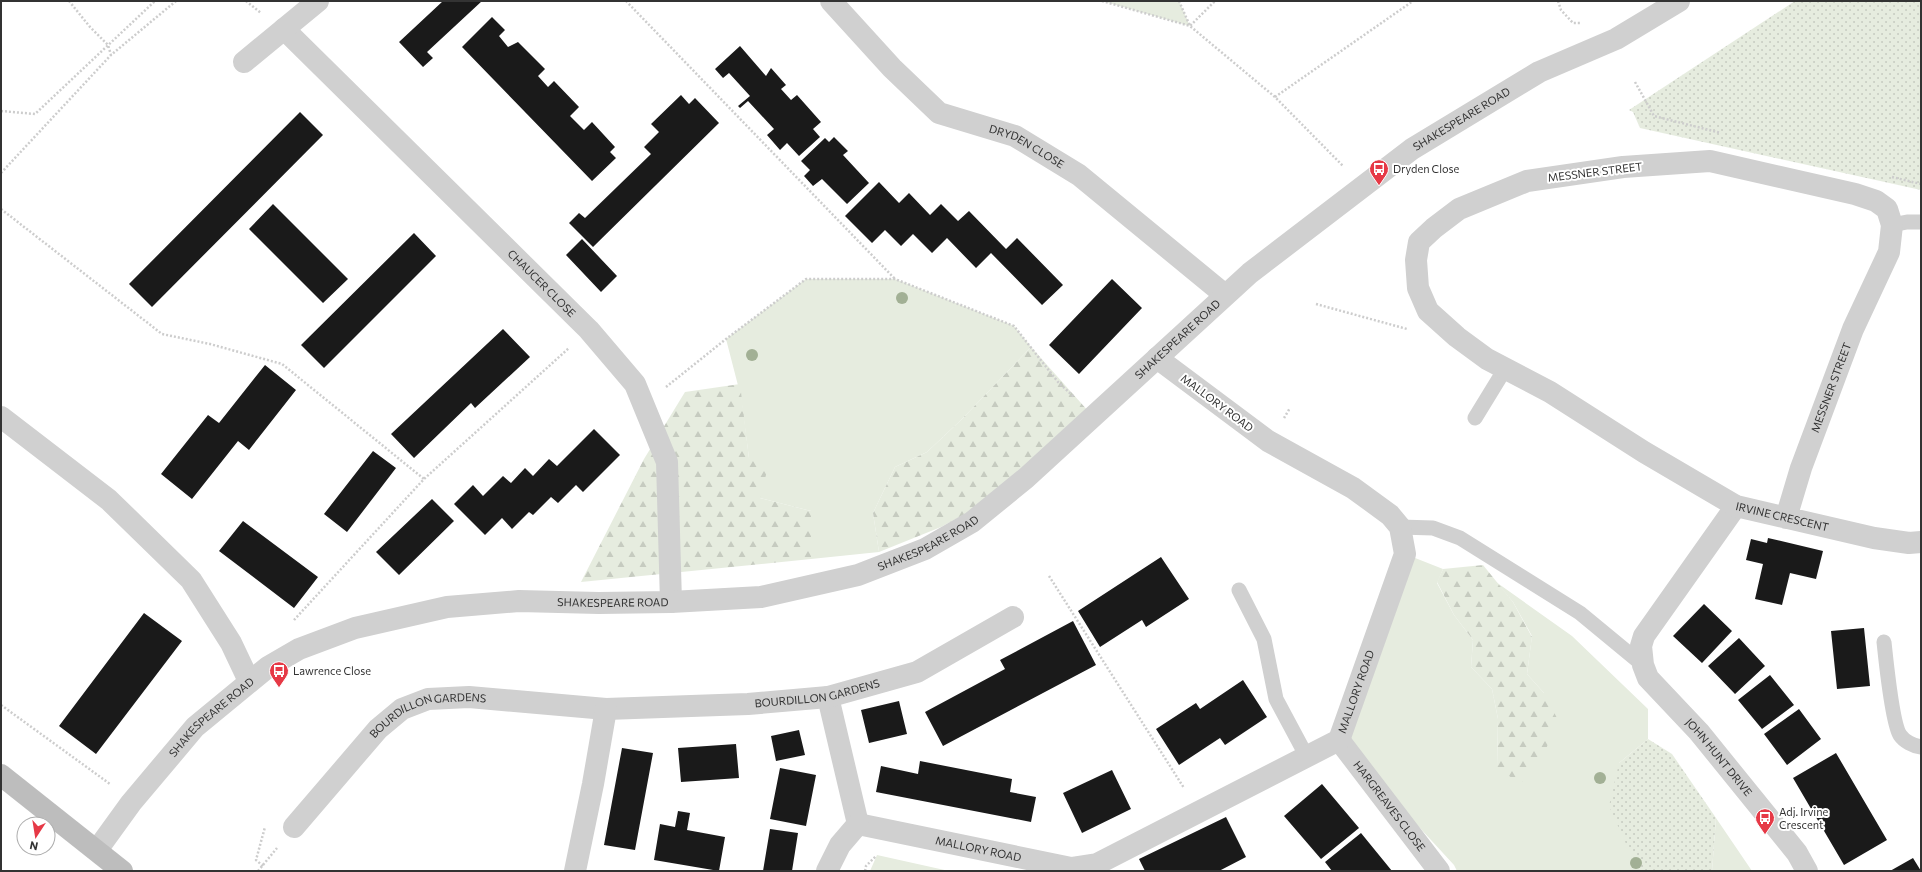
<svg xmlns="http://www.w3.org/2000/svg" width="1922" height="872" font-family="Commissioner,sans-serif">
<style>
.grass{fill:#e6ecdf}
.forest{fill:url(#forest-firs)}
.park{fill:url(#park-dots)}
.building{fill:#1a1a1a}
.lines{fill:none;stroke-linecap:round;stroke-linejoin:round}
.path{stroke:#cdcdcd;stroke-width:2.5;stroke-dasharray:2 2;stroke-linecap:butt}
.lane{stroke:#d0d0d0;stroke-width:15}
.street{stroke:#d0d0d0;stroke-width:22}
.secondary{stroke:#bdbdbd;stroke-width:22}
.tree{fill:#a2b095}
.labels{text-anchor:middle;stroke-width:4;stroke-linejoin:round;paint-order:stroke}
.street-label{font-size:11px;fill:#333;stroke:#fff}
.poi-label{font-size:11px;fill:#333;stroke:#fff;text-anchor:start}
</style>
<defs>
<pattern id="forest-firs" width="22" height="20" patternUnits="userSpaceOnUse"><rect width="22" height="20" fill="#e6ecdf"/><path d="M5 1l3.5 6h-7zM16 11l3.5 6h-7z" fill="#c6cbc0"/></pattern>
<pattern id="park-dots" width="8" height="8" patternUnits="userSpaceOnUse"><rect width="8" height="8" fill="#e6ecdf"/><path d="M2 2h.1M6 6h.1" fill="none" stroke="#c6cbc0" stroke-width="1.8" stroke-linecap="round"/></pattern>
</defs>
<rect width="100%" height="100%" fill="#fff"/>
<path class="grass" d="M1102 1H1179L1190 26Z
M806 279H895L1014 326 1031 347 962 419 927 452 895 467 873 513 879 552 811 559V511L760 498 749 458 741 397 726 339Z
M1405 554 1443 569 1437 583 1454 615 1473 640 1471 667 1492 689 1498 719 1497 767 1544 693 1527 674 1532 636 1513 602 1496 582 1572 636 1648 709V739L1619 763 1643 871H1457L1454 865 1339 740Z
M1716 818 1752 871H1712Z
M877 855 949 871H870Z"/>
<path class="forest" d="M1031 347 1089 412 1015 487 941 527 879 552 873 513 895 467 927 452 962 419Z
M740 384 749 458 767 471 760 498 811 511V559L581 582 644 459 685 392Z
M1483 565 1513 602 1532 637 1527 674 1544 693 1558 720 1541 761 1520 784 1497 767 1498 719 1492 689 1471 667 1473 640 1454 615 1437 582 1443 569Z"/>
<path class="park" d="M1795 1H1921V190L1640 128 1633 112 1629 110Z
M1648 739 1672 754 1716 818 1712 871H1641L1626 844 1609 806 1619 763Z"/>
<path class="building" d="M443 1H482L427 52 433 58 423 67 399 42Z
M492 17 505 30 499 36 508 47 518 42 545 69 538 76 548 87 554 81 579 107 570 116 584 130 592 122 615 147 610 152 616 158 592 181 462 47Z
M740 46 766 76 771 68 786 85 781 89 791 100 797 95 821 122 813 129 820 137 799 156 787 143 780 150 767 135 774 129 748 101 740 108 738 106 750 96 729 73 723 78 715 69Z
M681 95 689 104 695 98 719 123 593 247 569 223 579 213 585 218 651 154 644 147 659 132 651 124Z
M300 112 323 135 152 307 129 284Z
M834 137 848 151 843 155 869 183 847 204 822 179 813 186 804 176 810 170 801 161 825 138 829 142Z
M879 182 899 203 909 193 930 215 941 204 958 221 969 211 1006 249 1017 238 1063 285 1042 305 991 253 976 268 947 238 932 253 913 234 901 246 885 230 872 243 845 216Z
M273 204 348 279 323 303 249 229Z
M414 233 436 256 324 368 301 345Z
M582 239 617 276 601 292 566 255Z
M1112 279 1142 308 1079 374 1049 345Z
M503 329 530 357 475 408 471 403 414 458 391 434Z
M265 365 296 390 249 450 238 441 192 499 161 474 208 415 219 423Z
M594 429 620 455 583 492 576 485 558 503 551 497 533 515 529 512 512 529 502 518 485 535 454 504 473 485 483 496 503 476 511 483 525 468 533 476 549 459 557 466Z
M373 451 396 468 347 532 324 514Z
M432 499 454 521 399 575 376 552Z
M243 521 318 577 294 608 219 551Z
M1768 538 1823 551 1816 579 1790 573 1782 605 1755 599 1763 564 1746 560 1751 539 1767 543Z
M1161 557 1189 599 1146 627 1142 620 1100 647 1078 611Z
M1704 604 1732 631 1702 663 1673 636Z
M144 613 182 641 96 754 59 726Z
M1073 621 1096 665 943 746 925 712 1005 669 1000 660Z
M1864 628 1870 686 1837 689 1831 631Z
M1739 638 1765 666 1735 694 1708 666Z
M1770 675 1794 705 1762 729 1738 700Z
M1243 680 1267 717 1225 745 1220 738 1179 765 1156 729 1196 703 1200 709Z
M899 701 907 734 869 743 861 710Z
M1799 709 1821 739 1787 765 1764 734Z
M799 730 805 755 776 761 771 736Z
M736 744 739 778 681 782 678 748Z
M622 748 653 753 635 850 604 845Z
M1836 753 1887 840 1844 865 1793 778Z
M920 761 1012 779 1010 792 1036 797 1031 822 876 792 881 766 918 774Z
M780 768 816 775 806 826 770 819Z
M1112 770 1131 809 1082 833 1063 793Z
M1322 784 1359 828 1321 859 1284 816Z
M678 811 690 813 687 830 725 837 719 871 654 860 660 824 675 827Z
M1226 817 1246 857 1219 871H1145L1139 859Z
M770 829 798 833 792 871H763Z
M1361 833 1392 871H1332L1325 862Z
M1913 858 1921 871H1890Z"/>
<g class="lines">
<path class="path" d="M69 1 90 27 108 45 111 55
M246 1 261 13
M626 1 895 279
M1102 1 1190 26 1215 1
M1179 1 1190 26 1275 97 1343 166
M1558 1 1561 10 1573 23H1580
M1635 82 1654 116 1721 133
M1275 97 1413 1
M1 111 35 114 155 1
M1 173 111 55 176 1
M1892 177 1921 184
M1 209 162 334 210 344 282 364 424 479
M1316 304 1407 329
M666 387 726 339 806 279H895L1014 326 1058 382 1074 397
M1284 418 1290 408
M1049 576 1184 788
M294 620 424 479 569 348
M1 705 110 784
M263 866 256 860 265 827
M258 871 277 848
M865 871 866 866 876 856"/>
<path class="lane" d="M1892 225 1907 222H1921
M1475 418 1505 369
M1400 527 1433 528 1460 538 1580 613 1643 665
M1239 590 1264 639 1276 699 1307 757
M1884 642C1886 660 1892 723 1900 735 1904 741 1913 746 1921 747"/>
<g class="street">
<path id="s1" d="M831 1 892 68 939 113 1015 136 1079 175 1225 295"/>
<path id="s2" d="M284 29 589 330 635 384 667 462 671 602"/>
<path d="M244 62 318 1"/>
<path d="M1 417 109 500 191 580 231 643 249 681"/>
<path id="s3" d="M1736 506 1644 636 1641 646 1643 665 1648 678 1699 732 1797 853 1807 871"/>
<path id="s4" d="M1786 518 1801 468 1853 329 1889 252 1892 225 1887 209 1876 201 1855 194 1710 161 1623 167 1527 181 1459 209 1434 228 1419 242 1416 260 1418 288 1428 311 1457 337 1487 359 1550 392 1644 452 1736 506 1874 538 1909 543 1921 542"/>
<path d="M828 697 858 824"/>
<path id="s5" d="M1339 740 1439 871"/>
<path id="s6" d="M858 824 1071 868 1097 864 1339 740 1405 554 1400 527 1390 515 1353 488 1268 441 1157 358"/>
<path id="s7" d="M294 827 378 729 402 709 428 699 469 697 606 709 748 704 828 697 917 672 1013 617"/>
<path id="s8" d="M97 850 131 803 195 727 268 667 299 649 355 628 447 607 519 601 599 603 671 602 761 597 858 575 925 549 972 522 1026 478 1250 273 1412 149 1539 72 1616 39 1679 1"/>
<path d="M575 871 593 784 606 709"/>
<path d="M827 871 840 845 858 824"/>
</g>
<path class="secondary" d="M1 775 122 871"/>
</g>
<g class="tree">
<circle cx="902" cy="298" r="6"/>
<circle cx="752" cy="355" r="6"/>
<circle cx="1600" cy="778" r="6"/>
<circle cx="1636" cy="863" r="6"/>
</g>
<defs>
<g id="bus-pin" transform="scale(1)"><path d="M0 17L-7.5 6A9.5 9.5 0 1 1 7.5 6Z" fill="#e63946" stroke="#fff"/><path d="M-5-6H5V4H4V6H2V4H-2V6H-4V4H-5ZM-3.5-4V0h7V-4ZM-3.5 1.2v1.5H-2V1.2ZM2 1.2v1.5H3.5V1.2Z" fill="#fff"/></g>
</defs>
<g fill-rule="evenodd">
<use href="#bus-pin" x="1379" y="169"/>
<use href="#bus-pin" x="279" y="671"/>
<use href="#bus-pin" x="1765" y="818"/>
</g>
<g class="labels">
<g class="street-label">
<text dy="4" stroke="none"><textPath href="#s8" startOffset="1617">SHAKESPEARE ROAD</textPath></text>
<text dy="4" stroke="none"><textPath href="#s1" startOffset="250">DRYDEN CLOSE</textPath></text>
<text transform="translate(1595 172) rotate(-7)" y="4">MESSNER STREET</text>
<text dy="4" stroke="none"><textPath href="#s2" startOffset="362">CHAUCER CLOSE</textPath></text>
<text dy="4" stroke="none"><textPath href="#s8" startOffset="1257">SHAKESPEARE ROAD</textPath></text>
<text dy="4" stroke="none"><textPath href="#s4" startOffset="138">MESSNER STREET</textPath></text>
<text transform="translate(1217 403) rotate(37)" y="4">MALLORY ROAD</text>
<text dy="4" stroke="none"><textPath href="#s4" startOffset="1308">IRVINE CRESCENT</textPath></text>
<text dy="4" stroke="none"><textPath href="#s8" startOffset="933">SHAKESPEARE ROAD</textPath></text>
<text dy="4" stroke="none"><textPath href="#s8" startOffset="608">SHAKESPEARE ROAD</textPath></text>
<text dy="4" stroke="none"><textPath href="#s6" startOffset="567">MALLORY ROAD</textPath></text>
<text dy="4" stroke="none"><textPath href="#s7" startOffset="579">BOURDILLON GARDENS</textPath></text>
<text dy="4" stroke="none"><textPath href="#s8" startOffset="176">SHAKESPEARE ROAD</textPath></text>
<text dy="4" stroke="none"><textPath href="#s7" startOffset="183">BOURDILLON GARDENS</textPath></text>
<text dy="4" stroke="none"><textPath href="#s3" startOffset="309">JOHN HUNT DRIVE</textPath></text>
<text dy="4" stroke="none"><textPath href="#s5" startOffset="83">HARGREAVES CLOSE</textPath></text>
<text dy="4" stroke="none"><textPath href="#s6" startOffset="123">MALLORY ROAD</textPath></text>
</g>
<g class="poi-label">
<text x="1393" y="173">Dryden Close</text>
<text x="293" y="675">Lawrence Close</text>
<text x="1779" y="816">Adj. Irvine<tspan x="1779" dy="13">Crescent</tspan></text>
</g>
</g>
<rect width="1922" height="872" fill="none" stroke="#333333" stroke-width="4"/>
<g transform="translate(36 836) rotate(192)"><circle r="19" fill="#ffffff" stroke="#adadad"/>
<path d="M0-3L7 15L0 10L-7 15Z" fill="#e63946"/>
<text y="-6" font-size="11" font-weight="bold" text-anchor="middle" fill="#333333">N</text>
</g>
</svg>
